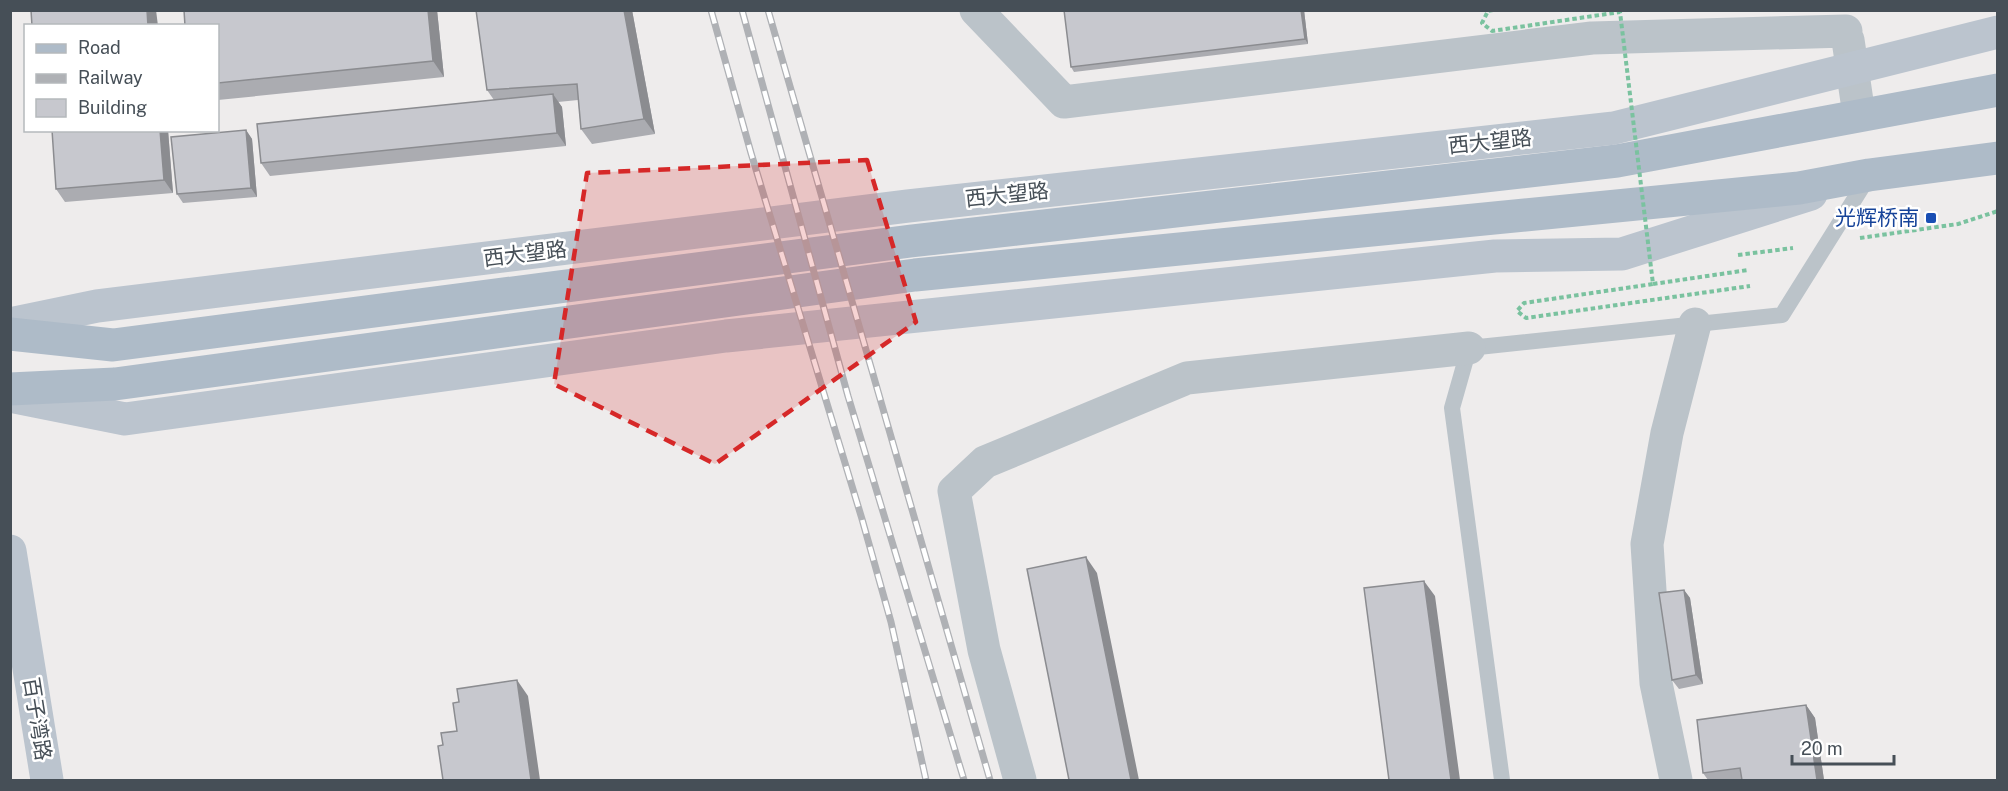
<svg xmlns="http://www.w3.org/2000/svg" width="2008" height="791" font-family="'Public Sans','Noto Sans SC',sans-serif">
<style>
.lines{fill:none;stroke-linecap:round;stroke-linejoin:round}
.path{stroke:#7ac29f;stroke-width:4;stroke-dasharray:4.5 3;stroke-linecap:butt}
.lane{stroke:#bbc3c9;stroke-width:16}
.street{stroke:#bbc3c9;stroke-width:33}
.secondary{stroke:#bbc4ce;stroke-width:33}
.primary{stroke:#aebbc8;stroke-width:33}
.rail-casing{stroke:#afb1b5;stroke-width:7}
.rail{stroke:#fff;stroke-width:4.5;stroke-dasharray:14;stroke-linecap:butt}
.path-bridge{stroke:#7ac29f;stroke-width:4;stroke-dasharray:4.5 3;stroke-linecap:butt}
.wall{fill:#abacb1}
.shaded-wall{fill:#8b8c90}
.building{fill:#c7c8ce;stroke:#8b8c90;stroke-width:1.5}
.marked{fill:#d62828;fill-opacity:0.2;stroke:#d62828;stroke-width:4.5;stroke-dasharray:12 8;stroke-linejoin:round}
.transit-dot{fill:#1a4fb4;stroke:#fff;stroke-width:2}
.labels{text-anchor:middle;stroke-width:5;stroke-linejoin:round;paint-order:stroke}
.street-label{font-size:21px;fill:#464f57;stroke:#fff}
.transit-label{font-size:21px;fill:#164399;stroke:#fff;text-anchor:end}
</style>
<rect width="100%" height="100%" fill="#eeecec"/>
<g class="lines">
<path class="path" d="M1860 238 1958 224 1998 211
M1738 255 1793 248
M1653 284 1748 270"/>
<path class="lane" d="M1502 780 1452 408 1469 348 1782 315 1869 176"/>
<path class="street" d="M976 10 1064 102 1592 38 1846 31
M1848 40 1859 115
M1020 780 984 650 954 491 985 462 1187 378 1469 348
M1676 780 1656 683 1647 544 1667 433 1695 324"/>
<path class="secondary" d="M10 324 97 306 908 206 1614 128 1998 32
M10 396 125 419 726 336 1495 256 1622 254 1811 194
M10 551 47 780"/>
<path class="primary" d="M10 334 113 345 911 241 1617 161 1998 90
M10 389 115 384 915 275 1799 188 1869 175 1998 158"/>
<g class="rail-casing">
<path id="rail" d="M711 10 751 153 862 519 891 622 926 780
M742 10 848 396 964 780
M768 10 990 780"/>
</g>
<use href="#rail" class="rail"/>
<path class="path-bridge" d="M1493 10 1488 11 1482 23 1492 31 1620 12 1653 284 1524 303 1517 311 1526 318 1750 286"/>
</g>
<path class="wall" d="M437 10 444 77 218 100V26Z
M476 10H632L655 134 592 144 581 129 578 100 558 102 562 107 566 146 270 176 261 163 494 100 487 90Z
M1304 10 1308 44 1074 72 1071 67Z
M168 130 173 193 65 202 56 189Z
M246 130 252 139 257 197 183 203 177 194Z
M1684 590 1690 598 1703 684 1679 689 1672 680Z
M1806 705 1815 718 1824 780H1708L1703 773Z"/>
<path class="shaded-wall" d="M147 10H156L158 26H148Z
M428 10H437L444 77 433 61Z
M624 10H632L655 134 644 119Z
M1301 10H1304L1308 44 1305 39Z
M553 94 562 107 566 146 557 133Z
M160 130H168L173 193 164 180Z
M246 130 252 139 257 197 251 188Z
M1086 557 1097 573 1139 780H1131Z
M1424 581 1435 596 1460 780H1451Z
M1684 590 1690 598 1703 684 1696 675Z
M517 680 528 696 540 780H531Z
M1806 705 1815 718 1824 780H1817Z"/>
<path class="building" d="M31 10H147L148 26H32Z
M184 10H428L433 61 218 83V26H185Z
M476 10H624L644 119 581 129 577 84 487 90Z
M1064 10H1301L1305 39 1071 67Z
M553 94 557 133 261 163 257 124Z
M52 130H160L164 180 56 189Z
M246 130 251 188 177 194 171 137Z
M1086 557 1131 780H1069L1027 569Z
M1424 581 1451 780H1389L1364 588Z
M1684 590 1696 675 1672 680 1659 593Z
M517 680 531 780H443L438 746 443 745 441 733 457 731 453 703 459 702 457 689Z
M1806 705 1817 780H1742L1740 768 1703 773 1697 720Z"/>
<path class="marked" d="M867 160 916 322 715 464 554 384 587 173Z"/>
<rect class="transit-dot" x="1925" y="212" width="12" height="12" rx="3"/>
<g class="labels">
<g class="street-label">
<text transform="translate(1490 142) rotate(-6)" y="7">西大望路</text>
<text transform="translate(1007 195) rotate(-6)" y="7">西大望路</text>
<text transform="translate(525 254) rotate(-7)" y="7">西大望路</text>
<text transform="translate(37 719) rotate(81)" y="7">百子湾路</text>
</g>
<g class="transit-label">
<text x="1919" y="225">光辉桥南</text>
</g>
</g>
<rect width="2008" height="791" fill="none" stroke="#464f57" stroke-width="24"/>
<rect x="24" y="24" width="195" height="108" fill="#ffffff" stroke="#b5b9bc" stroke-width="1.5"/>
<rect x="36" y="44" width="30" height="9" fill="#aebbc8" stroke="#b5b9bc" stroke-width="1.5"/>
<text x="78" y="54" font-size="18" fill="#464f57">Road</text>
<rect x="36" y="74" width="30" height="9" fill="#afb1b5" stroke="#b5b9bc" stroke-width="1.5"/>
<text x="78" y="84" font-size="18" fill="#464f57">Railway</text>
<rect x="36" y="99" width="30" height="18" fill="#c7c8ce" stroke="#b5b9bc" stroke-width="1.5"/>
<text x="78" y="114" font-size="18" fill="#464f57">Building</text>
<path d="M1792 755v9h102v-9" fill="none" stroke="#464f57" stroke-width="3"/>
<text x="1801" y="755" font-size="18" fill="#464f57" stroke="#ffffff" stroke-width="4.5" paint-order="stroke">20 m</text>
</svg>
